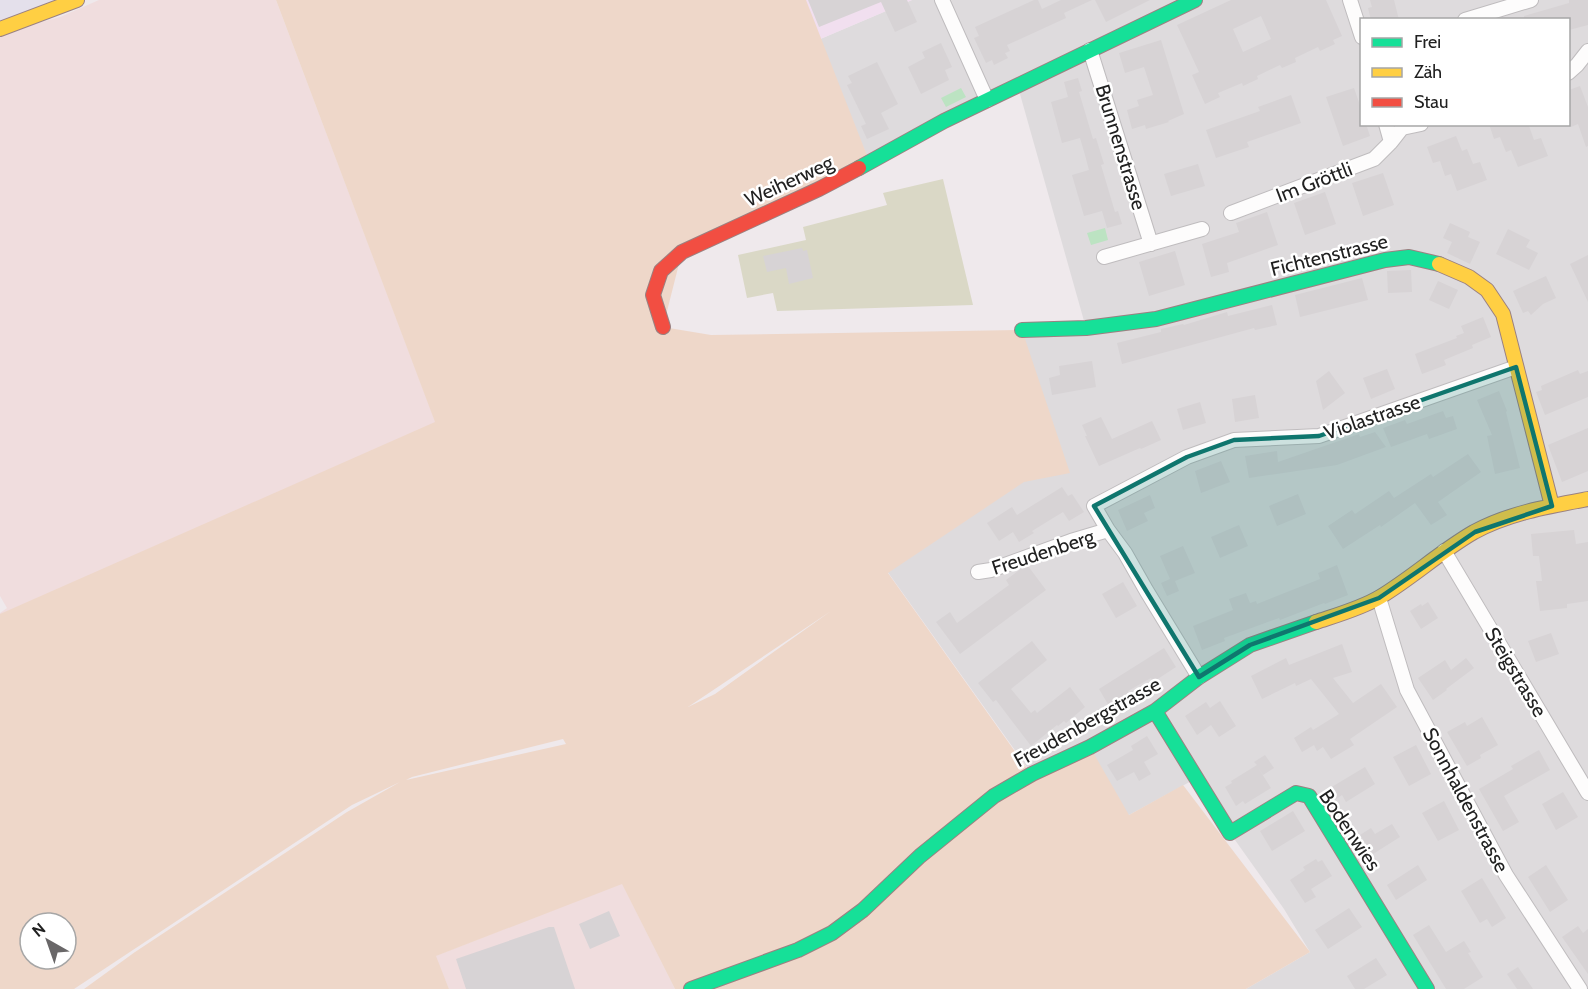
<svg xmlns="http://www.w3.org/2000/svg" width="1588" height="989" font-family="Cabin,sans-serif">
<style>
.residential{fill:#dedbdd;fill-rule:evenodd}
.commercial{fill:#f1dfef}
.industrial{fill:#e4e0eb}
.farmland{fill:#f0ddde}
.grass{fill:#eed7c9;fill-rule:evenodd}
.cemetery{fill:#dad8c6}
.water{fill:#bce3c2}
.building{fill:#d7d3d5;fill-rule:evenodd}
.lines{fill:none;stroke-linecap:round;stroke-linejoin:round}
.street-casing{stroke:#bfbcbe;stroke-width:16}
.fast-casing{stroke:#9b8181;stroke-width:16}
.slow-casing{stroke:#9b8181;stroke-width:16}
.jam-casing{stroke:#9b8181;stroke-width:16}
.street{stroke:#fdfcfc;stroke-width:14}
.fast{stroke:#16e098;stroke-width:14}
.slow{stroke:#ffcf43;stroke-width:14}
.jam{stroke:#f24e42;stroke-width:14}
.marked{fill:#0f766e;fill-opacity:0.2;stroke:#0f766e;stroke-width:4.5;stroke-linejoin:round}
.labels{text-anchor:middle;stroke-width:5;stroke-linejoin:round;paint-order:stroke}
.street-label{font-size:20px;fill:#212121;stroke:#fff}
</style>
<rect width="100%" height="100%" fill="#efe9ec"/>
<path class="residential" d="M912 0H942L944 4 952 0H1588V989H1246L1310 952 1284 909 1230 833 1195 779 1129 815 1032 774 887 571 1022 330 1086 328 1018 87 870 163 818 40ZM1362 20H1568V124H1362Z"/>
<path class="commercial" d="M803 0H912L818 40Z"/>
<path class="industrial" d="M0 0H77L0 29Z"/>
<path class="farmland" d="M99 0H276L437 426 0 812V613L7 608 0 596V33L60 17Z
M622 883 675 989H449L435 956Z"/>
<path class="grass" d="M276 0H806L870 163 682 252 663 327 711 335 1022 330 1070 473 1024 482 888 573 1031 774 1090 747 1129 815 1183 785 1310 952 1246 989H675L622 884 436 956 449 989H84L135 952 347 812 400 782 352 805 74 989H0V614L435 422ZM831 611 715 694 688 707ZM563 739 566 744 406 780 412 777ZM30 923H66V959H30Z"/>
<path class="cemetery" d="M943 179 973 305 777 311 773 293 747 298 738 255 806 240 803 227 887 205 883 193Z"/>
<path class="water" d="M961 88 966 97 946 107 941 98Z
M1105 228 1108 240 1091 245 1087 233Z"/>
<path class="building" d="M808 0H907L917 22 895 32 881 2 819 27Z
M1034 0H1038L1042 9 1061 0H1092L1064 13 1066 18 1007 45 1010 51 1005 53 1008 58 994 65 992 60 986 63 974 38 979 36 975 27Z
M1095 0H1150L1106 22Z
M1231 0H1326L1342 36 1333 40 1335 44 1320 51 1318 47 1295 58 1296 62 1282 68 1280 65 1257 76 1258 79 1243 86 1242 83 1218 93 1220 97 1205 104 1192 75 1199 72 1177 25ZM1261 16 1271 39 1243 52 1233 29Z
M1370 0H1394L1399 20H1371L1368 8 1372 7Z
M1569 0H1588V25L1569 30V20H1524V16L1569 3Z
M1161 40 1184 114 1168 121 1169 122 1146 129 1145 125 1132 129 1127 110 1139 106 1137 100 1153 95 1144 67 1125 73 1119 53Z
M941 43 952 67 945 70 949 80 921 94 908 67 925 58 922 52Z
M877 62 898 104 881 113 889 129 867 139 861 126 866 124 847 85 852 83 848 76Z
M1078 78 1082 91 1079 92 1093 139 1096 138 1104 164 1101 165 1115 212 1118 211 1122 224 1107 228 1102 211 1084 216 1072 175 1089 170 1085 155 1080 138 1062 143 1051 102 1068 97 1064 82Z
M1580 86 1588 107V146L1586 147 1578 124 1571 127 1569 119V90Z
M1354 88 1362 111V124H1366L1370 136 1343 146 1326 97Z
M1291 95 1301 123 1247 142 1249 147 1216 158 1206 130 1260 111 1258 107Z
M1489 124H1530L1529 126 1534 140 1541 138 1548 156 1518 167 1511 150 1506 152 1500 137 1494 139Z
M1456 136 1462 151 1467 149 1473 164 1480 162 1487 180 1457 191 1451 174 1445 176 1440 161 1433 163 1427 147Z
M1198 164 1205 186 1171 196 1164 174Z
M1383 173 1394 205 1363 216 1352 183Z
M1325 192 1336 224 1305 235 1294 203Z
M1267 212 1278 245 1227 263 1229 272 1211 277 1202 244 1239 232 1236 223Z
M1450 223 1470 232 1468 237 1480 242 1470 264 1447 253 1452 242 1443 238Z
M1508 229 1530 240 1526 247 1538 253 1529 270 1496 254Z
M802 248 803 251 807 250 813 278 789 284 786 268 767 272 763 256Z
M1175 251 1185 285 1149 296 1139 262Z
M1588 255V302L1570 264Z
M1411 270 1412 292 1388 293 1387 271Z
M1546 276 1556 298 1543 304 1531 315 1528 311 1523 313 1513 291Z
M1362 278 1368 300 1300 317 1295 295Z
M1438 281 1458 290 1449 309 1429 300Z
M1272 305 1277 325 1255 330 1254 328 1122 364 1117 343 1161 332V329L1183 324 1184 325 1227 312 1228 316Z
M1483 317 1491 337 1472 345 1473 348 1444 360 1446 365 1422 374 1415 354 1457 338 1456 336 1464 333 1461 326Z
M1092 361 1096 387 1052 395 1049 378 1060 375 1059 366Z
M1387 369 1395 389 1371 399 1363 378Z
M1578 370 1580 374 1588 371V397L1545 415 1536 392 1542 390 1541 386Z
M1329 371 1345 393 1323 410 1316 381Z
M1499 391 1507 411 1506 412 1520 468 1495 474 1487 436 1492 435 1477 400Z
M1255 395 1259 418 1235 422 1232 399Z
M1200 402 1206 423 1183 430 1177 409Z
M1443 411 1446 418 1453 416 1457 429 1429 439 1427 434 1391 447 1383 428 1405 420 1407 424Z
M1101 417 1112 439 1152 421 1161 440 1141 449 1140 448 1099 466 1085 436H1087L1082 425Z
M1588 428V471L1562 482 1548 445Z
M1375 432 1386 447 1337 465 1249 478 1245 456 1277 451 1278 462 1359 434 1360 437Z
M1468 454 1481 472 1438 502 1447 515 1431 525 1415 503 1381 527 1380 525 1343 549 1328 526 1352 510 1355 514 1389 491 1394 498 1431 474 1433 477Z
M1221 461 1230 482 1201 493 1195 471Z
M1062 487 1068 496 1072 494 1084 512 1069 521 1063 512 1032 531 1034 533 1019 542 1013 532 999 541 987 523 1012 507 1017 515Z
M1298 494 1306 514 1277 526 1269 506Z
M1150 495 1155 508 1144 513 1148 521 1127 531 1118 510Z
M1239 525 1248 546 1220 558 1211 537Z
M1574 530 1576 544 1588 542V601L1567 604V608L1540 611 1536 581H1542L1539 556H1533L1531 534Z
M1183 546 1195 573 1175 581 1179 591 1167 596 1161 583 1170 579 1160 556Z
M1337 565 1348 595 1325 604 1324 603 1280 620 1279 618 1224 638 1225 641 1202 650 1193 626 1233 610 1229 599 1246 593 1250 603 1256 601 1257 604 1320 579 1318 573Z
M1028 566 1046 590 960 654 936 622 950 612 957 623 1009 585 1006 580 1022 568Z
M1123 582 1137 606 1116 618 1102 594Z
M1428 602 1438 618 1421 629 1410 611 1421 604 1422 606Z
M1551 633 1559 654 1536 662 1528 641Z
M1032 641 1047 660 1011 689 1031 713 1035 710 1037 713 1070 687 1085 707 1066 723 1064 721 1058 726 1057 725 1031 746 996 700 993 702 978 683Z
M1342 644 1352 672 1333 678 1353 703 1381 684 1397 707 1350 739 1354 745 1331 759 1323 747 1317 751 1314 745 1302 752 1294 738 1311 727 1313 730 1339 714 1311 679 1296 686 1295 683 1262 699 1251 676 1286 658 1289 665Z
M1164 648 1176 667 1153 682 1151 678 1128 691 1129 694 1109 706 1099 689Z
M1466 658 1474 668 1446 689 1447 690 1433 700 1418 678 1445 660 1451 670Z
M1220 701 1236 726 1219 737 1211 725 1197 735 1185 716 1206 702 1210 708Z
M1482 717 1498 745 1480 755 1481 758 1467 766 1447 732 1465 722 1467 726Z
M1147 736 1158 754 1144 762 1151 774 1139 781 1134 772 1117 781 1107 765 1133 750 1131 746Z
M1416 745 1431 774 1409 786 1393 757Z
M1539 750 1550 770 1504 796 1519 822 1503 831 1479 789 1513 769 1511 766Z
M1265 755 1274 768 1263 775 1257 766 1271 788 1245 804 1243 801 1236 806 1225 787 1232 783 1231 781 1257 765 1254 762Z
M1365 767 1375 784 1346 802 1342 795 1332 802 1325 791Z
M1563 792 1578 817 1556 830 1542 804Z
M1444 801 1459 830 1438 841 1422 813Z
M1293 811 1305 831 1272 851 1260 831Z
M1392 824 1400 837 1373 854 1380 866 1369 873 1357 853 1368 847 1360 835 1371 828 1375 834Z
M1316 859 1318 862 1322 860 1332 876 1311 889 1316 897 1305 903 1290 880 1305 870 1303 867Z
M1418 865 1427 880 1396 900 1387 885Z
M1546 865 1568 900 1550 912 1528 877Z
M1482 878 1506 918 1492 927 1487 919 1480 923 1461 891Z
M1349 908 1362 927 1328 949 1315 930Z
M609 911 620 936 590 949 579 924Z
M1429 925 1446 952 1464 941 1471 952 1468 953 1483 977 1464 989H1446L1413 935Z
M1578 926 1583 933 1588 929V974L1562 937Z
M549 927H554L575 989H466L456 959Z
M1376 958 1387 975 1364 989H1355L1347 976Z
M1518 967 1533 989H1517L1507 974Z"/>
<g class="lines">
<g class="street-casing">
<path id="street" d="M942 0 987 100
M1350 0 1362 37
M1465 20 1531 0
M1090 50 1151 244
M1568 73 1577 65 1588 51
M1386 124 1391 142
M1231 213 1374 159 1391 142 1402 128 1421 124
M1104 257 1202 229
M1444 551 1588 793
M978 572 991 570 1071 541 1108 530
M1379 598 1407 690 1506 875 1580 989
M1199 677 1146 590 1125 553 1108 530 1094 506 1187 457 1234 440 1319 436 1516 367"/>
</g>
<g class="fast-casing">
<path id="fast" d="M859 168 944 121 1195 0
M1022 330 1086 328 1156 319 1385 260 1409 257 1439 264
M1155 711 1230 833 1296 793 1309 796 1427 989
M691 989 798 950 832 933 863 910 920 856 994 796 1032 774 1090 747 1155 711 1199 677 1250 645 1316 622"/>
</g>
<g class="slow-casing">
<path id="slow" d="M0 29 77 0
M1439 264 1469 277 1487 290 1503 314 1552 506
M1316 622C1337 615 1362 608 1380 597 1413 577 1441 551 1474 532 1509 513 1550 506 1588 499"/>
</g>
<g class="jam-casing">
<path id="jam" d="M663 327 653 295 661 271 682 252 819 189 859 168"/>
</g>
<use href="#street" class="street"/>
<use href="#fast" class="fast"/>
<use href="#slow" class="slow"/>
<use href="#jam" class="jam"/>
</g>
<path class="marked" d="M1516 367 1552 506 1475 532 1379 598 1250 645 1199 677 1094 506 1187 457 1234 440 1319 436Z"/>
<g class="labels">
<g class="street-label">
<text transform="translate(1121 147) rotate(73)" y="7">Brunnenstrasse</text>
<text transform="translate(789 181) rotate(-25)" y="7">Weiherweg</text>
<text transform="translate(1314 182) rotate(-21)" y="7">Im Gröttli</text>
<text transform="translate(1329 255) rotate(-14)" y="7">Fichtenstrasse</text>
<text transform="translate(1372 417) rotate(-19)" y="7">Violastrasse</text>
<text transform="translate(1043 552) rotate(-18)" y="7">Freudenberg</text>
<text transform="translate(1516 672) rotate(59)" y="7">Steigstrasse</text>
<text transform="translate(1087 722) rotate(-29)" y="7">Freudenbergstrasse</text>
<text transform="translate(1466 800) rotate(62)" y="7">Sonnhaldenstrasse</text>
<text transform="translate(1350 830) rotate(56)" y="7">Bodenwies</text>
</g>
</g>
<rect x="1360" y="18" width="210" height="108" fill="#ffffff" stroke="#a6a6a6" stroke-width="1.5"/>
<rect x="1372" y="38" width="30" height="9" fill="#16e098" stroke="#a6a6a6" stroke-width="1.5"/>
<text x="1414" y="48" font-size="18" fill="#212121">Frei</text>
<rect x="1372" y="68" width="30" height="9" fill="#ffcf43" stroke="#a6a6a6" stroke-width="1.5"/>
<text x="1414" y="78" font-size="18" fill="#212121">Zäh</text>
<rect x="1372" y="98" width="30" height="9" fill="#f24e42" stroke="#a6a6a6" stroke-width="1.5"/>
<text x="1414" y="108" font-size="18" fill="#212121">Stau</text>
<g transform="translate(48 941) rotate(320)"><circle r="28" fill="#ffffff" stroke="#a6a6a6" stroke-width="1.5"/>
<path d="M0-4.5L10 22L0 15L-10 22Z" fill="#696768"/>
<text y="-9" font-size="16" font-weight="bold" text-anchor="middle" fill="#212121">N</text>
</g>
</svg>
